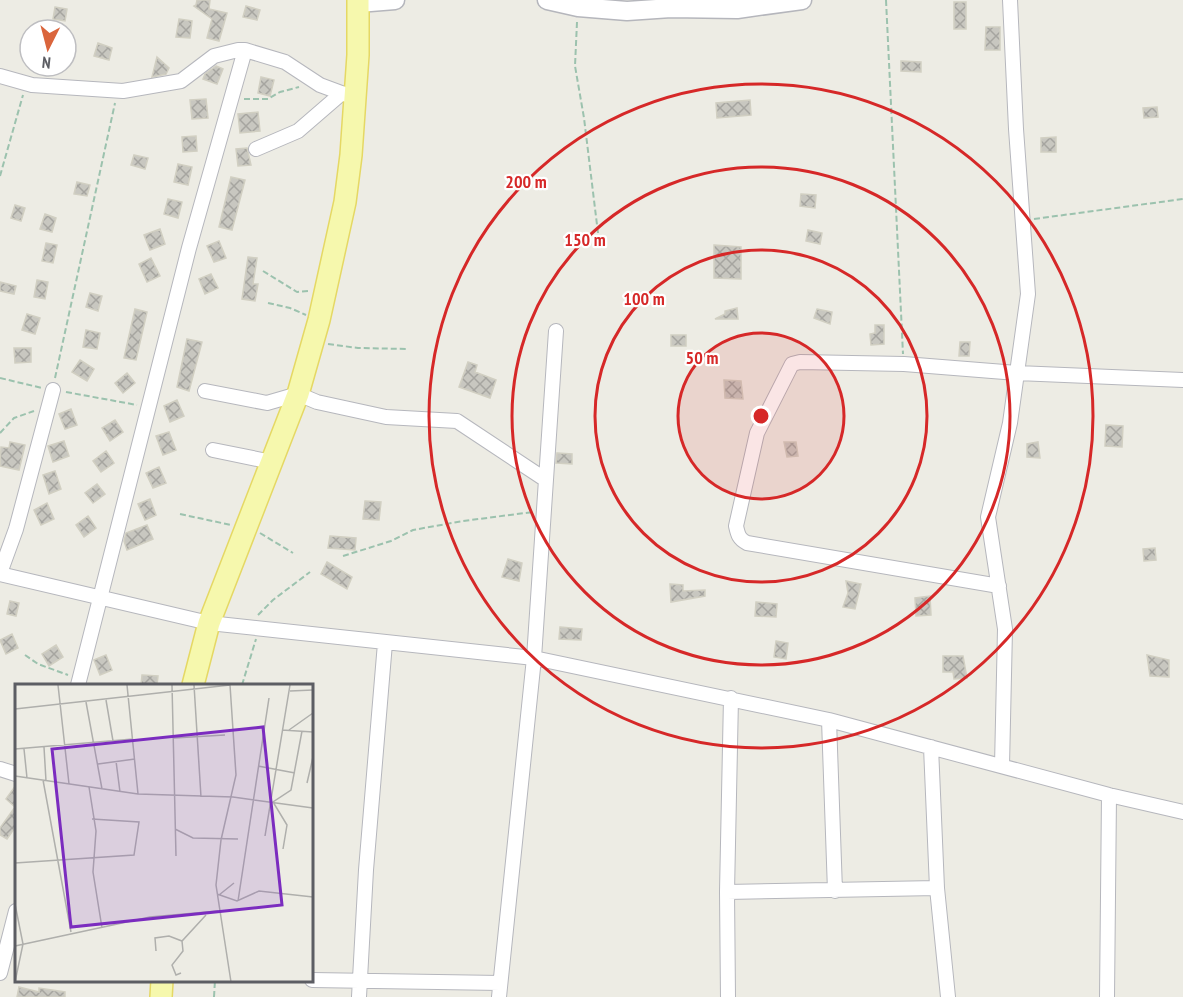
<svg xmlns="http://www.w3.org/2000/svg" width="1183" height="997" font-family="'PT Sans Narrow',sans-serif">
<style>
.building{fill:url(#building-cross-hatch);stroke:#d1cfc2;stroke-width:1.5}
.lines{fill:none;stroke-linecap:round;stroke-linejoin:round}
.street-casing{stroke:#b6b7bd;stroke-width:16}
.secondary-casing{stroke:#b5b6bc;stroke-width:21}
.primary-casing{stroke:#e5d864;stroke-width:24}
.path{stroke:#9cc2ae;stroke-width:2;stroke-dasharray:6 3;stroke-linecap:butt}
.street{stroke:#fff;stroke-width:14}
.secondary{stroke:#fff;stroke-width:18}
.primary{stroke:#f6f8ad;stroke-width:21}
.ring{fill:none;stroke:#d62828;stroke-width:3}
.inset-road{fill:none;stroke:#afafac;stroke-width:1.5}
.view{fill:#7b2cbf;fill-opacity:0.15;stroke:#7b2cbf;stroke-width:3}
.inset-edge{fill:none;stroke:#5c5d63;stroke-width:3}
.centre{fill:#d62828;stroke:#fff;stroke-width:3}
.ring-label{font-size:18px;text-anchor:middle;font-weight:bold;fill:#d62828;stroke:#fff;stroke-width:4.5;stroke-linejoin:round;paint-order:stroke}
</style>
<defs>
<pattern id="building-cross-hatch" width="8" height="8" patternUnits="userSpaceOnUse" patternTransform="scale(1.5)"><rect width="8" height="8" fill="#c8c7c0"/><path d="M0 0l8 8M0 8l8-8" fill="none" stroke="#a6a5a0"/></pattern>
</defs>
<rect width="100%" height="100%" fill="#edece4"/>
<path class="building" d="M197 0H210L209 9 227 13 219 41 207 38 212 19 194 6 196 5Z
M954 2H966V29H954Z
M246 6 260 10 257 20 243 17Z
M55 7 67 9 65 21 53 19Z
M179 19 192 21 190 38 176 37Z
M986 27H1000V50H985Z
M98 43 112 48 109 60 94 56Z
M157 57 169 68 166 74 152 77Z
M901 61 921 62V72L901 71Z
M216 66 223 69 217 84 203 79 205 74Z
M261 77 274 80 270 96 258 93Z
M206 99 208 118 192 119 190 100Z
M750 100 751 115 717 118 716 103Z
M1157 107 1158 117 1144 118 1143 108Z
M258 112 260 131 240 133 238 114Z
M196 136 197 151 183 152 182 137Z
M1056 137V152H1041V138Z
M247 148 251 165 238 166 236 149Z
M134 155 148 158 145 169 131 165Z
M178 164 192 167 188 185 174 182Z
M231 177 245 180 232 230 219 227Z
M77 182 90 185 87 196 74 194Z
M801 194 816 195 815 208 800 206Z
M168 199 182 202 178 218 164 214Z
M15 205 25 208 21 221 11 218Z
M45 214 56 218 52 232 40 229Z
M160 229 165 244 150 250 144 235Z
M808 230 822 233 820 244 806 241Z
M219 241 226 258 214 262 207 246Z
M46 243 57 245 53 263 42 261Z
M714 245 741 247V279L714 278Z
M248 257 257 258 253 284H258L255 301 242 299Z
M151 258 160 276 147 282 139 264Z
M211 274 218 288 205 294 199 279Z
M37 280 48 282 45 299 34 297Z
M0 282 16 286 14 294 0 291Z
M90 293 102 296 98 311 86 307Z
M737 308 738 319H715L725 314V311Z
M135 309 147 312 136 360 124 358Z
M817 309 832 312 830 324 814 318Z
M27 314 40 318 35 334 22 330Z
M875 325H884V344L871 345 870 334 875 333Z
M86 330 100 333 97 349 83 347Z
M671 335H686V346H671Z
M187 339 202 342 189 391 177 387Z
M960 342H970L969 356H959Z
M14 348H31V362L15 363Z
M80 360 94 369 87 381 72 372Z
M468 362 477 365 475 372 496 380 490 398 459 387Z
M127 373 135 383 123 393 115 383Z
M724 380 741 381 743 399 725 398Z
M177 400 184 416 170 422 164 406Z
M71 409 77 425 65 429 59 414Z
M115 420 123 432 110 441 102 428Z
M1106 425 1123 426 1122 447 1105 446Z
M169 432 176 450 163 455 156 436Z
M64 441 69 456 53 462 48 446Z
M10 442 25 445 19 470 0 466 1 447 9 448Z
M784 442H796L798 456 787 457Z
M1038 442 1040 458 1027 457V444Z
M106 451 114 463 101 472 93 461Z
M557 453 572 454V464L556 463Z
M159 467 166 483 153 488 146 473Z
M55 471 61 489 49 494 43 475Z
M97 484 105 494 93 503 85 493Z
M150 499 156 515 145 520 138 504Z
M365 501 381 502 379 520 363 519Z
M47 503 54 519 41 525 34 510Z
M88 516 96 528 84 537 76 525Z
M147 525 153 539 127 550 124 541 126 533Z
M330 536 356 538 355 550 328 548Z
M1155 548 1156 560 1144 561 1143 549Z
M508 559 522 563 519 581 502 577Z
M327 562 352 577 347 589 321 574Z
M846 581 861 584 855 609 843 607 848 593Z
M670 584 683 585V591L705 590V596L671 602Z
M930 596 931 615 916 616 915 598Z
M10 601 19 603 16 616 7 614Z
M756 602 777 604 776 617 755 616Z
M560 627 582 629 581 640 559 639Z
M12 634 18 648 6 654 0 640Z
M776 641 788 643 786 659 774 657Z
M56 645 63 657 49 666 42 654Z
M106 655 112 670 100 675 94 660Z
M1147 655 1169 660V677L1150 676Z
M943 656H963L967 678 954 679 953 672H943Z
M142 675 158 676 157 685H141Z
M16 785V826L7 839 0 835V828L15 807 6 799Z
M19 987 39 992V988L65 992V997H17Z"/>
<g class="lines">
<g class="street-casing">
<path id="street" d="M0 76 32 85 123 91 181 81 214 56 238 50H245L285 62 320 85 355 98
M256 149 298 131 342 93
M205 391 267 403 298 394 317 402 386 417 457 421 546 480
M213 450 272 462
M0 573 16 529 53 390
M0 574 209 623 534 658 829 720 1109 795 1183 812
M999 586 747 543C739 539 738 535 736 526L757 433 792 364 800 362 904 364 1017 373 1183 380
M78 685 189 248 245 50
M829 720 835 891
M931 747 937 888 948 997
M1002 766 1005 629 988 517 1010 423 1028 294 1016 129 1010 0
M0 769 16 774
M727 892 937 888
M0 973 16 911
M312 980 500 983
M359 997 366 870 385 643
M499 997 534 658 556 331
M728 997 727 892 731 698
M1107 997 1109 795"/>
</g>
<g class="secondary-casing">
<path id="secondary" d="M547 0 578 7 627 11 671 8 737 9 802 0
M358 3 395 0"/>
</g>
<g class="primary-casing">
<path id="primary" d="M193 685 209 623 298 394 319 320 345 202 351 155 358 55V0
M161 997 162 980"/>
</g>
<path class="path" d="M886 0 903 354
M577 22 575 66 584 118 598 233
M244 99H268L280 92 299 87
M0 176 23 95
M1034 219 1183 199
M263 271 297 292 308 291
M268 303 290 308 306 315
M328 344 358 348 407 349
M0 378 42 388
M55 378 115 103
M66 392 137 405
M0 433 14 418 34 411
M180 514 231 525
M260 533 293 553
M343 556 391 541 413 530 463 521 533 512
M258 615 273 600 310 572
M25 655 38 664 68 675
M242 685 256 639
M214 997 215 980"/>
<use href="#street" class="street"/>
<use href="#secondary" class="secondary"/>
<use href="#primary" class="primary"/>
</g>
<circle cx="761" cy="416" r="83" fill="#d62828" fill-opacity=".12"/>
<g class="ring">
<circle cx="761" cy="416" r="83"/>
<circle cx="761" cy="416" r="166"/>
<circle cx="761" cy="416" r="249"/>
<circle cx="761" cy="416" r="332"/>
</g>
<g transform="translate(15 684)">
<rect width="298" height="298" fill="#edece4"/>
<path class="inset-road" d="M43 1 54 100M112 1 123 110M157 1 161 172M179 1 186 113M215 1 221 91 206 156 201 201 216 298M275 7 298 6M91 16 98 57M71 18 87 105M0 25 215 1M267 46 298 48M274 46 298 29M159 54 210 51M29 63 31 97M0 65 118 55M9 65 12 94M101 77 105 108M83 80 120 75M243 82 280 89M0 92 123 110 218 113 298 124M28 96 56 248M292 99 298 73M74 103 81 147 78 188 87 244M160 145 178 154 223 155M250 152 275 1M268 165 272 141 258 118 276 106 287 47M0 179 119 171 124 138 77 135M202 210 222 217 244 207 298 213M204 211 219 199M223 217 254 14M0 220 8 260 0 298M0 262 135 233 203 227M141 267 140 254 154 252 167 257 191 231M166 289 161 291 157 281 168 267 167 257"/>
<path class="view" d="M248 43 267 221 56 243 37 65Z"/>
<rect width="298" height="298" class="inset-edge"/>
</g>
<circle cx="761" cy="416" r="9" class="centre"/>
<g class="ring-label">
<text x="526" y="188">200 m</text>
<text x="585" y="246">150 m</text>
<text x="644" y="305">100 m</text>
<text x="702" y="364">50 m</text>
</g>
<g transform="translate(48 48) rotate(186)"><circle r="28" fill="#ffffff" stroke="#bebec1" stroke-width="1.5"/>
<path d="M0-4.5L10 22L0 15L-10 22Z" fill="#da653c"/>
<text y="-9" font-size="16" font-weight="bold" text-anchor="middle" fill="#5c5d63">N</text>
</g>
</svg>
